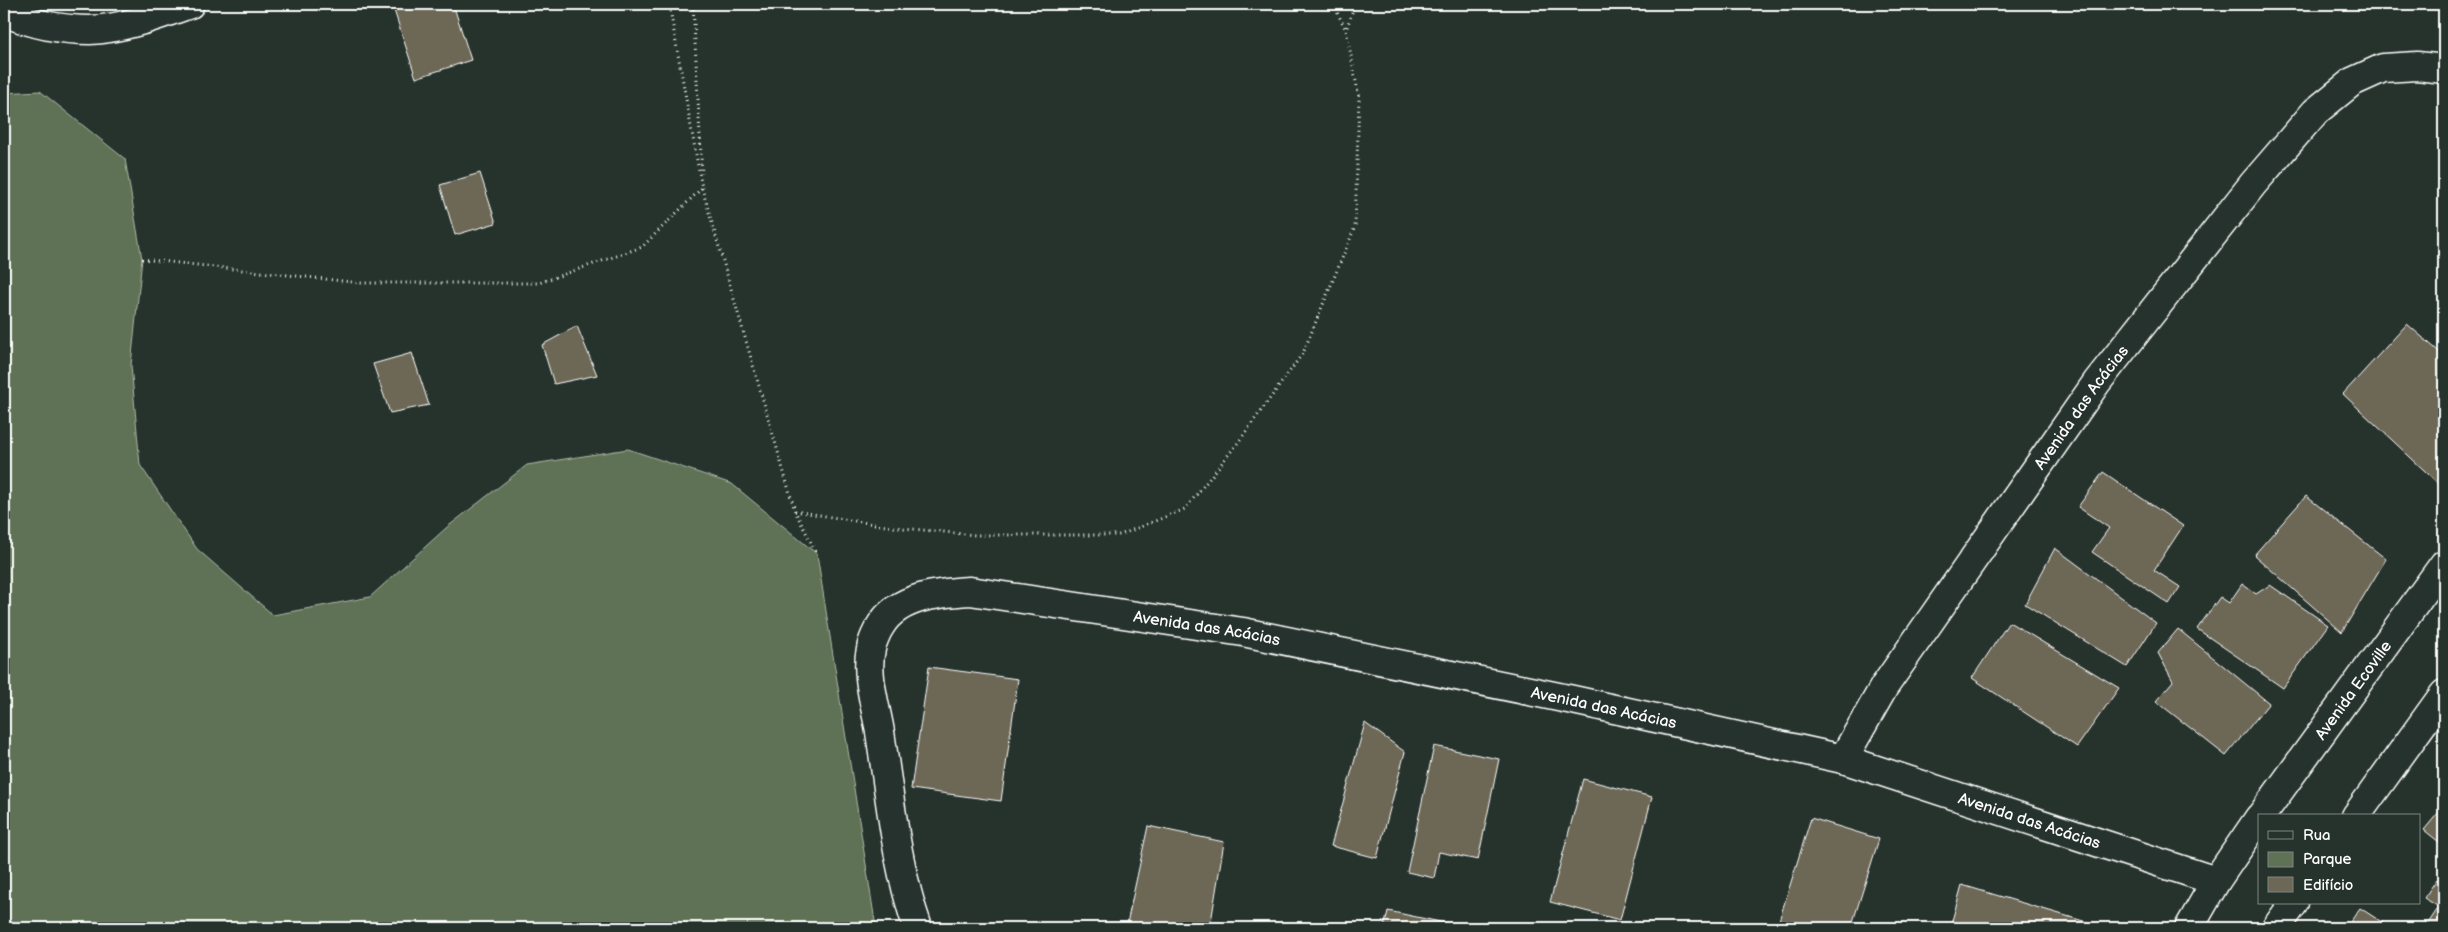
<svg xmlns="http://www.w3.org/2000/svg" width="2448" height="932" font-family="'Balsamiq Sans',sans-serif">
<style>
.green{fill:#5f7255;stroke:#afb8aa}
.building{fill:#6d6756;stroke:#fff}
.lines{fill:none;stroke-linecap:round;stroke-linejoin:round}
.minor-casing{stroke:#fff;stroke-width:31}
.path{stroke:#fff;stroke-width:3;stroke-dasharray:1 4;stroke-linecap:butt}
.minor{stroke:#26332d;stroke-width:28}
.labels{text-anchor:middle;stroke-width:4.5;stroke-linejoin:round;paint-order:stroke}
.street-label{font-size:16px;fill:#fff;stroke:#26332d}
</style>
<rect width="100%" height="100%" fill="#26332d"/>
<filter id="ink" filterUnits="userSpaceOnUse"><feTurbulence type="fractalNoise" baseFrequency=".02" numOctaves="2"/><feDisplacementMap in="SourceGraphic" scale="10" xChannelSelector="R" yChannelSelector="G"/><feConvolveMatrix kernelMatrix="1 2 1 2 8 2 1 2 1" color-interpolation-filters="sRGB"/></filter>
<g filter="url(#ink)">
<path class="green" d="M40 91 125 159 142 259 131 365 140 465 197 549 273 615 370 597 446 528 527 465 628 449 732 484 817 554 876 928H4V93Z"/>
<path class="building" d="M392 4H453L471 60 416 78Z
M480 173 496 223 455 235 440 185Z
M2407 324 2444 356V484L2442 487 2343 394Z
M577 326 597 375 554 384 542 345Z
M412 353 429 405 390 413 373 364Z
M2103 472 2183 526 2154 570 2180 587 2169 604 2092 552 2109 528 2078 507Z
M2306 496 2386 559 2342 632 2254 555Z
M2055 548 2156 623 2127 667 2025 604Z
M2242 584 2256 594 2270 585 2328 625 2283 688 2197 629 2220 597 2229 603Z
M2009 622 2119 688 2077 747 1972 678Z
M2178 629 2269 703 2226 756 2156 701 2173 681 2158 653Z
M929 667 1018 679 1001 801 911 789Z
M1365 723 1405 752 1377 858 1331 846Z
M1434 746 1499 759 1478 860 1439 852 1434 878 1407 872Z
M1583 779 1652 797 1620 920 1550 902Z
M2444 806V846L2424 830Z
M1811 818 1879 839 1851 928 1777 927Z
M1148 826 1224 842 1210 928H1126Z
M2437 879 2444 884V928H2425L2439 907 2424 898Z
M1962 885 2090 923 2089 928H1950Z
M2360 908 2391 928H2346Z
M1388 911 1450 924 1449 928H1384Z"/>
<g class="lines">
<g class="minor-casing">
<g id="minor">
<path d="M4 12C30 23 61 30 90 30 123 29 159 15 190 4"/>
<path id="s1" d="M1843 759 1884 687 2097 382 2253 184 2315 112 2352 82 2383 68 2417 66 2444 69"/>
<path id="s2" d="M2261 816 2444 564"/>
<path d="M2356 816 2444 694"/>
<path id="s3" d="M918 928C896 866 890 797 880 732 876 708 865 673 871 649 872 642 877 631 881 625 899 596 939 593 970 591L1243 632 1573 700 1843 759 2216 881"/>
<path d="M2189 928 2216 881 2259 818"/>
<path d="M2276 928 2294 903"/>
</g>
</g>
<path class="path" d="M693 4 702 174
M1333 4 1346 30
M702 188 795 511 817 554
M142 259 361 283H539L642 247 702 188 669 4
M795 511 892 527 975 535H1120L1185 509 1237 444 1303 353 1355 227 1359 97 1346 30 1355 4"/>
<use href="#minor" class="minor"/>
</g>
</g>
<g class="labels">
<g class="street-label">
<text dy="6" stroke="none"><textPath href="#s1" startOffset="425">Avenida das Acácias</textPath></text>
<text dy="6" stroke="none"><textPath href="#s3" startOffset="649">Avenida das Acácias</textPath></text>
<text dy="6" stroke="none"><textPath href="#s2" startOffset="156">Avenida Ecoville</textPath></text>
<text dy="6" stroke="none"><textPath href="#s3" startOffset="1054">Avenida das Acácias</textPath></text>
<text dy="6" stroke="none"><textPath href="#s3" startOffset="1495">Avenida das Acácias</textPath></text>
</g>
</g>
<rect width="2448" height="932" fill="none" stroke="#26332d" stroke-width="20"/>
<rect x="10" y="10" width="2428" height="912" fill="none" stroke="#fff" stroke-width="2" filter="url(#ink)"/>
<rect x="2258" y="814" width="162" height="90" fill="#26332d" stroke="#7d8581"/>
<rect x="2268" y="831" width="25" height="8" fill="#26332d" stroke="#7d8581"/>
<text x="2303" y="840" font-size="15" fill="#ffffff">Rua</text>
<rect x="2268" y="852" width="25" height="15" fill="#5f7255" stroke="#7d8581"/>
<text x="2303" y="864" font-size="15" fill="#ffffff">Parque</text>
<rect x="2268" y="877" width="25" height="15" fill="#6d6756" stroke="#7d8581"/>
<text x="2303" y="890" font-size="15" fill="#ffffff">Edifício</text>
</svg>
